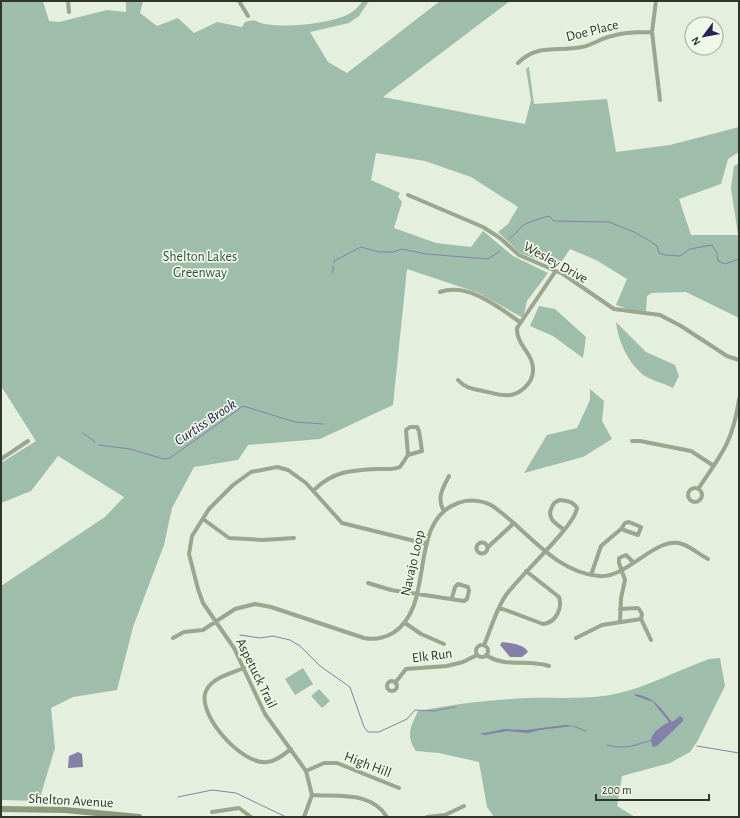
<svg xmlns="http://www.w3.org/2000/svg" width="740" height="818" font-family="'Alegreya Sans',sans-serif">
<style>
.green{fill:#9fbdab}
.water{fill:#8480a9}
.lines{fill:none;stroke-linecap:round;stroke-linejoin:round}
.stream{stroke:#8480a9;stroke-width:1}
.minor{stroke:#9aa68e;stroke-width:4}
.secondary{stroke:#8d997c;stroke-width:6}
.labels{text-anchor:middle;stroke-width:3.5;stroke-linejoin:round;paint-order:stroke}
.street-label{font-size:14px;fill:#303529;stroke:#eff7e9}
.park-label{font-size:14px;fill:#30503e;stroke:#eff7e9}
.water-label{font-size:15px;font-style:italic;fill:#292451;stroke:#eff7e9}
</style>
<rect width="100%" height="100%" fill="#e5efdd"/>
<path class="green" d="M1 1H43L49 21 59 22 107 10 126 12V1H143L140 13 157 26 178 18 194 33 217 22 242 27 245 22 254 20C270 31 336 24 352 12 356 10 359 5 363 1H369L359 16 349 23 310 32 328 62 347 73 440 1H510L383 97 525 124 531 100 526 69 529 67 534 104 607 99 616 152 670 145 739 127V152L728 159 721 184 679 199 691 235H738L731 188 734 166 739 163V318L686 292 652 293 647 296 646 311 630 310 616 305 627 279 596 260 570 249 558 267 520 253 498 232 508 224 518 207 471 177 425 161 376 153 371 180 400 193 398 197 402 202 394 228 436 243 471 247 483 231 513 256 548 273 527 301 523 318 479 293 407 269 393 405 320 439 248 445 238 460 194 467 172 508 164 545 133 627 117 690 73 697 51 708 55 748 39 801 1 800V586L105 517 124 497 58 456 31 491 1 503V463L36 441 1 386Z
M539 306 555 309 586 337 583 358 553 336 530 326Z
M616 322 646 352 675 365 679 376 673 388C664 383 649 380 642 374 627 361 618 340 616 322Z
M590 389 604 401 602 421 612 439 583 457 524 473 547 435 577 428 590 400Z
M720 658 725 686 697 742 690 752 670 763 622 776 617 806 635 817H494L487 807 479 762 439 753 416 751C405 736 411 726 418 711 454 704 490 700 527 698 555 697 586 700 615 694 648 687 678 670 709 659Z
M303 668 313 684 295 695 285 679Z
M319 689 330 701 322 708 311 696Z"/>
<path class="water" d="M502 642C510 643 524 644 528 652L522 657H510L500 645Z
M634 694C653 696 661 708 672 722L680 716 683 718V721L657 746 653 747C646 735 660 727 669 722L653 702 636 696Z
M565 725 573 726 540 730 528 733 507 731 485 735 479 733H485L504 729 526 730Z
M78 752 82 754 83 767 68 768 69 756Z"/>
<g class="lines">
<path class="stream" d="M509 239C515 235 517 231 522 226 525 223 544 217 549 216L554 221 609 222 634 232 650 241 657 246 659 253 665 255 680 256 690 249 712 245 717 253 718 261 725 264 739 259
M334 263V261L361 247 379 252H393L402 249 426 254 488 259 500 251
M333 273V266
M83 433 95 442
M99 445 130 449 164 459 170 458 243 406 295 422 323 424
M240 635 260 638 273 636 290 640 300 646 320 666 350 687 364 727 368 732H379L407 719 415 710 434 711 455 707
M573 726 586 731
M607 745C627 750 634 745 652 740
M697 746 739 753
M178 797 212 790 236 793 286 817"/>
<path class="minor" d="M68 1 69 12
M239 1 248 16
M656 1 652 32 660 100
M518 63C538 43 558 52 582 47 593 45 601 38 612 36 624 32 639 32 652 32
M408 195 483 227 500 238 519 255 563 274 614 309 660 315 681 326 727 356 739 360
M440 292C468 282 498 307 520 322
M458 380C465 388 473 389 483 391 490 392 497 395 504 395 518 397 533 384 533 370 534 354 516 345 517 328L555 272
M632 441H640L691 451 714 466
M1 459 28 441
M688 495a7 7 0 1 1 14 0a7 7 0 1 1-14 0Z
M698 489C721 455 733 442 739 399
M314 490C333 471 352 470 378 469 385 469 393 470 400 467L408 455 406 430 410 427H417L419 431 422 451 408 455
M444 511C436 498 443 488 449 476
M203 519 229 538 263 540 294 538
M629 522 641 527 638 535 621 529 625 523Z
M476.5 548a5.5 5.5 0 1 1 11 0a5.5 5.5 0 1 1-11 0Z
M488 547 514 523
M591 575 601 546 621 529
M368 583 391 590 464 601 467 599 469 591 468 587 458 584 455 587 452 598
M500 608 543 624C555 623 563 609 559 597L526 571
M620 609 637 608 639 609 642 614 641 619 651 640
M620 622 621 598 625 580 619 563V558L626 555 633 562
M405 623 421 634 444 644
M173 638 184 632 203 630 235 609 255 604 271 607 364 638C374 640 384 638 393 633 437 605 406 522 458 503 468 499 481 500 491 505 526 528 553 572 599 576 627 579 656 535 682 544 691 547 699 554 708 559
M576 638 602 625 641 619
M476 651a6 6 0 1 1 12 0a6 6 0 1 1-12 0Z
M484 645C491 629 496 609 506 595 520 575 575 526 577 508 573 501 567 501 560 500 554 502 553 504 551 509 547 519 557 524 564 530
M486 655C505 668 528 659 549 666
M244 668C232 673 214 677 207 689 193 711 242 766 267 762 277 761 284 754 291 749
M387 686a5 5 0 1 1 10 0a5 5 0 1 1-10 0Z
M395 683 406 669 447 666 463 662 477 655
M306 771 324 763H337L399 788
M312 795C339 797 371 791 387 817
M212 812 239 808 251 817
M304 817 312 795 306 771 265 714 234 648 203 603 198 589 189 554 192 536 209 509 233 485 251 472 277 467 288 470 306 483 342 523 427 544
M427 817 445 815 464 806"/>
<path class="secondary" d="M1 809 65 810 139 817"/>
</g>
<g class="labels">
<g class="street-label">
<text transform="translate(592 30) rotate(-14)" y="5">Doe Place</text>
<text transform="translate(556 262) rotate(29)" y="5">Wesley Drive</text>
<text transform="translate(412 563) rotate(-77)" y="5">Navajo Loop</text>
<text transform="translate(432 655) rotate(-7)" y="5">Elk Run</text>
<text transform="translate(257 673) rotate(64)" y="5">Aspetuck Trail</text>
<text transform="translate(368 764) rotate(21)" y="5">High Hill</text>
<text transform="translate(71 800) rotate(3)" y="5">Shelton Avenue</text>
</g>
<g class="park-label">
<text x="200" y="261">Shelton Lakes<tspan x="200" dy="16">Greenway</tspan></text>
</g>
<g class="water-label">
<text transform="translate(205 422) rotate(-34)" y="5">Curtiss Brook</text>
</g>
</g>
<rect width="740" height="818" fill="none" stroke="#303529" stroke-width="4"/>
<g transform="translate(704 36) rotate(238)"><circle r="19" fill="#eff7e9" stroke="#a3a99c"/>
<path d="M0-3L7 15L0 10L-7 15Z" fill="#292451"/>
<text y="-6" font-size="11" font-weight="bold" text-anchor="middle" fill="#303529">N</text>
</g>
<path d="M596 794v6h113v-6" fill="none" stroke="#303529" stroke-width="2"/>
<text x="602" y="794" font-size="12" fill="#303529" stroke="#eff7e9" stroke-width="3" paint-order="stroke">200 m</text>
</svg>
